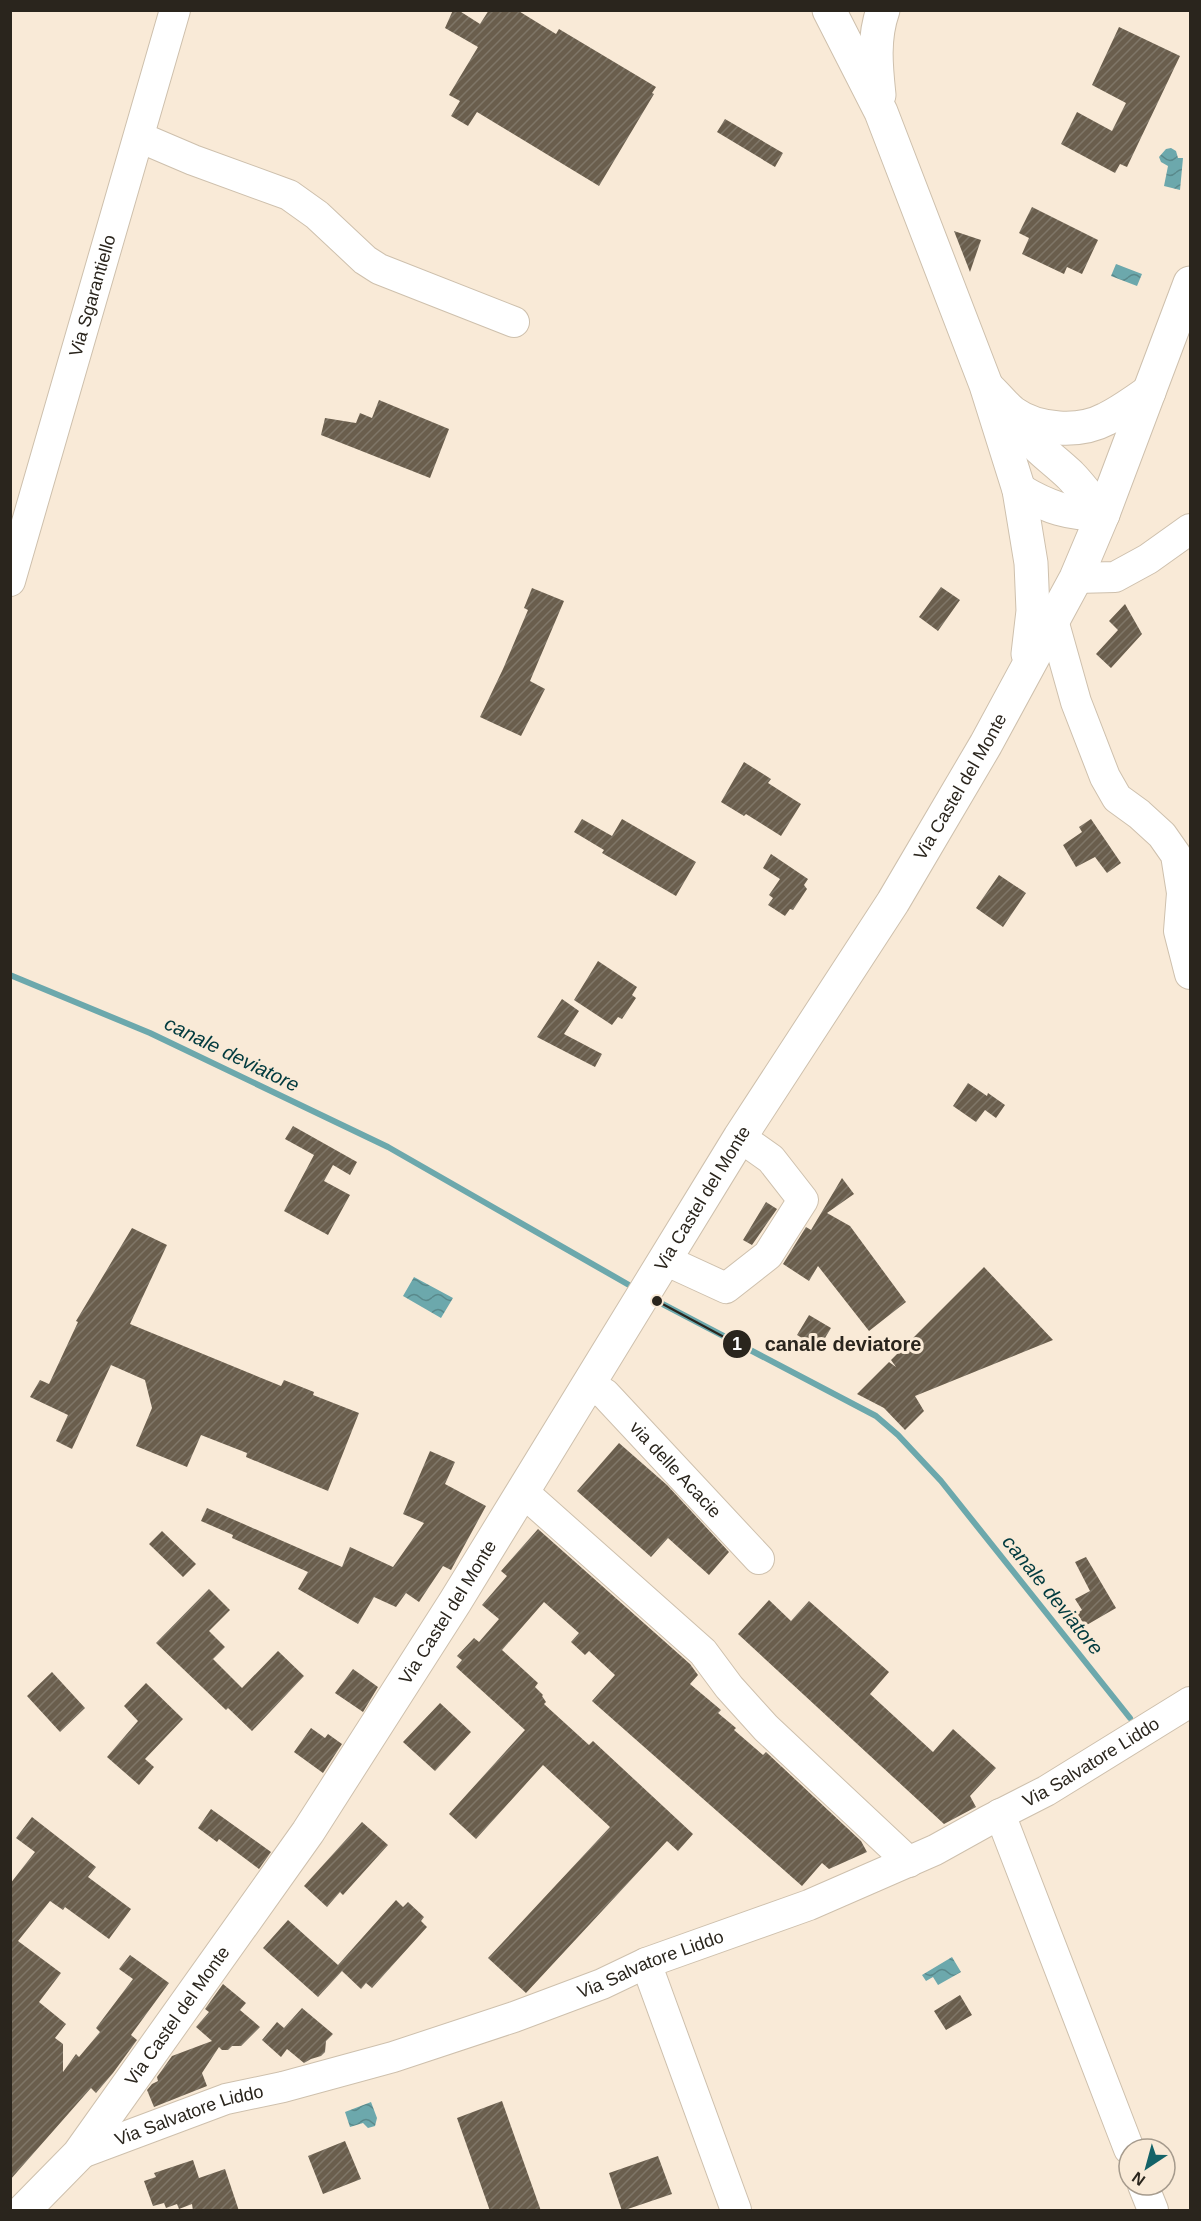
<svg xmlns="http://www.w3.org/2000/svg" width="1201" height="2221" font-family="Helvetica,sans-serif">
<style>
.water{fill:url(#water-waves)}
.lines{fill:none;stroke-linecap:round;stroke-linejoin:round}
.stream{stroke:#6ca8ac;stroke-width:6}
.building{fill:url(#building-hatch)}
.minor-casing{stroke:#cec0ad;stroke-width:32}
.major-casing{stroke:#cec0ad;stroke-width:35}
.minor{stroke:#fff;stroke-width:30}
.major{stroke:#fff;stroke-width:33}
.labels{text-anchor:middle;stroke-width:6;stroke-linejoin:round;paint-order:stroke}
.street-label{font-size:18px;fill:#2a251d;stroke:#f9ead7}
.water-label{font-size:20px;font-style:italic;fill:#003a3e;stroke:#f9ead7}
.leader{fill:none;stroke:#2a251d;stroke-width:2}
.callout-dot{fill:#2a251d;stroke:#f9ead7;stroke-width:2}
.mark-label{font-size:18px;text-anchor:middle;font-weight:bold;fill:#fff}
.callout-label{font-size:20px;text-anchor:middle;font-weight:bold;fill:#2a251d;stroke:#f9ead7;stroke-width:6;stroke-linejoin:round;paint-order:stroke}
</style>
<defs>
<pattern id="water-waves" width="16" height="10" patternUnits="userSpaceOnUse" patternTransform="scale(1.5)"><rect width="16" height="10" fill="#6ca8ac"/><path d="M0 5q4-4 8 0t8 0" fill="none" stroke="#59898b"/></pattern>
<pattern id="building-hatch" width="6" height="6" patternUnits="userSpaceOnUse" patternTransform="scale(1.5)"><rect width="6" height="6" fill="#6a5e4d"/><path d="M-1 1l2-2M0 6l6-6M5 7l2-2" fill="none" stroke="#7f7668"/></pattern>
</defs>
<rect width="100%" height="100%" fill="#f9ead7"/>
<path class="water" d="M1171 148 1176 151 1178 158H1183L1180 190 1164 186 1168 166 1161 162 1159 157 1166 149Z
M1116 264 1142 274 1137 286 1111 276Z
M414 1277 453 1298 441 1318 403 1296Z
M952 1957 961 1972 938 1985 933 1977 926 1981 922 1975Z
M371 2102 377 2118 375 2126 368 2128 363 2123 350 2127 345 2112Z"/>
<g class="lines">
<path class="stream" d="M10 975 150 1033 388 1147 636 1289
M653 1299 876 1416 898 1435 941 1481 1130 1718"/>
</g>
<path class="building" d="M453 10H458L480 24 489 10H517L556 34 559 29 656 87 652 93 654 94 599 186 477 112 468 126 451 116 460 101 449 95 478 47 445 28Z
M1119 27 1180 56 1127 167 1120 164 1115 173 1061 144 1077 112 1112 131 1126 103 1092 85Z
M725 119 783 153 775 167 717 132Z
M1032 207 1098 240 1082 274 1067 267 1064 274 1022 254 1029 238 1019 233Z
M954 231 981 240 970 272Z
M379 400 449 429 430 478 321 435 325 418 356 423 360 413 372 418Z
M941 587 960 600 938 631 919 617Z
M532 588 564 601 530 681 545 689 521 736 480 717 503 669 528 610 524 608Z
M1125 604 1142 634 1111 668 1096 654 1118 630 1109 621Z
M744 762 771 779 768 783 801 804 781 836 746 814 744 816 721 802Z
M582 819 612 836 622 819 696 862 676 896 602 853 604 850 574 832Z
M1091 819 1121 863 1107 873 1095 857 1076 867 1063 845 1082 832 1079 827Z
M771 854 808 879 804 885 807 889 793 910 790 909 785 916 768 905 773 898 769 895 780 879 763 868Z
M999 875 1026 893 1003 927 976 908Z
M598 961 637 987 632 995 636 998 622 1019 618 1017 612 1025 574 1000Z
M562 999 579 1011 564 1034 602 1054 595 1067 537 1037Z
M968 1083 987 1096 988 1093 1005 1105 996 1118 985 1110 976 1122 953 1106Z
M293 1126 357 1162 350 1175 333 1165 324 1181 350 1195 328 1235 284 1211 314 1155 285 1139Z
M842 1178 854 1194 827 1213 850 1226 906 1302 869 1331 818 1266 809 1281 783 1264 806 1227 811 1230Z
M766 1202 777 1209 752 1245 743 1240Z
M132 1228 167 1245 130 1324 281 1386 284 1380 314 1392 313 1395 359 1413 328 1491 246 1457 247 1453 201 1435 187 1467 136 1446 152 1408 145 1380 111 1365 72 1449 56 1441 68 1415 30 1397 40 1380 49 1384 78 1322 76 1321Z
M984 1267 1053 1340 915 1396 924 1411 905 1430 884 1408 857 1394 889 1362 896 1367 891 1360Z
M809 1315 831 1328 819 1348 797 1335Z
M619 1443 667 1485 729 1552 709 1575 668 1538 651 1557 577 1491Z
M430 1451 455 1462 445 1484 486 1506 451 1570 443 1566 419 1602 406 1593 396 1607 374 1597 358 1624 298 1589 308 1572 232 1538 233 1535 201 1521 207 1508 342 1567 350 1547 393 1567 424 1523 403 1514Z
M538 1529 690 1664 698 1675 690 1684 721 1710 718 1713 736 1728 734 1730 763 1755 766 1752 861 1841 867 1852 829 1869 822 1863 802 1886 592 1701 615 1675 589 1651 585 1655 571 1642 579 1633 544 1602 502 1650 538 1683 535 1687 543 1695 542 1696 546 1702 544 1704 589 1745 593 1741 693 1834 678 1851 667 1841 526 1993 488 1958 610 1827 543 1765 476 1839 449 1814 525 1730 456 1667 462 1660 457 1656 474 1638 479 1642 499 1619 482 1605 507 1576 501 1571Z
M162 1531 196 1564 183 1577 149 1544Z
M1086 1557 1116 1608 1085 1626 1077 1613 1082 1610 1075 1599 1090 1591 1075 1562Z
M209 1589 230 1610 209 1631 225 1647 213 1659 242 1688 278 1651 304 1676 252 1731 228 1708 226 1710 156 1643Z
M769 1600 791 1621 809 1601 889 1672 870 1694 933 1752 953 1729 996 1768 970 1796 976 1807 944 1824 738 1634Z
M353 1669 378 1687 363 1712 335 1693Z
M52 1672 85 1708 60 1732 27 1696Z
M146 1683 183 1719 145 1759 154 1767 139 1785 107 1757 138 1721 124 1706Z
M440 1703 471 1732 435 1771 403 1742Z
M311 1728 325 1738 328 1734 342 1744 323 1773 294 1752Z
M211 1809 271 1852 259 1869 219 1839 217 1842 198 1828Z
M32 1817 96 1867 88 1877 131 1909 109 1939 65 1907 63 1910 50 1901 18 1941 61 1973 39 2002 66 2024 55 2038 63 2044V2072L76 2054 79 2057 100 2032 96 2028 133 1979 119 1969 130 1955 169 1983 131 2035 137 2040 113 2073 96 2093 91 2088 10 2180V1884L35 1852 16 1838Z
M362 1822 388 1845 343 1895 340 1892 327 1907 304 1886Z
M396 1900 403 1907 408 1902 424 1917 421 1921 427 1927 372 1988 366 1983 361 1989 342 1971 318 1997 263 1948 288 1920 338 1965Z
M223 1984 246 2003 240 2010 260 2027 241 2046H232L228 2050H222L219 2047 202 2073 207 2086 154 2107 147 2090 152 2084 158 2081 157 2077 172 2056 212 2041 196 2027 209 2012 205 2009Z
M960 1995 972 2015 946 2030 934 2011Z
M302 2008 333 2034 326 2041 325 2052 321 2056 311 2059 304 2063 287 2049 281 2057 262 2040 277 2022 284 2028Z
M502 2101 541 2211H490L457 2118Z
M345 2141 361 2179 323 2194 308 2156Z
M658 2156 672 2194 622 2211 609 2173Z
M193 2160 199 2178 225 2169 239 2211H193L192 2204 179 2209 177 2204 166 2208 164 2203 153 2206 144 2181 156 2177 154 2173Z"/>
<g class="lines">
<g class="minor-casing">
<g id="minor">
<path d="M139 137 193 160 289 195 317 215 365 260 379 269 514 322"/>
<path d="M1076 578 1115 577 1148 559 1190 529"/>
<path id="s1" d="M10 581 175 10"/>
<path d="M1053 620 1076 702 1105 777 1117 798 1139 814 1162 835 1176 855 1182 893 1179 931 1190 974"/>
<path d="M665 1260 726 1288 768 1255 803 1200 771 1159 740 1137"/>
<path id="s2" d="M588 1384 605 1394 759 1559"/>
<path d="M523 1492 703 1652 729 1687 766 1728 909 1862"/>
<path d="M1000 1814 1129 2149"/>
<path d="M646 1963 736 2210"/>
<path id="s3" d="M79 2154 226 2099 283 2087 393 2057 514 2017 602 1984 646 1963 809 1905 935 1850 989 1820 1046 1791 1190 1702"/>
<path d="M1143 2185 1153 2210"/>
</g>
</g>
<g class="major-casing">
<g id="major">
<path d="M829 10 881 112 986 385 1019 490 1031 563 1033 611 1028 654"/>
<path d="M879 95C876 67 873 38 883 10"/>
<path d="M987 387C996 395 1004 406 1013 413 1038 431 1080 433 1106 419 1121 412 1135 401 1149 392"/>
<path d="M1014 414C1027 443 1048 454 1070 475 1082 487 1092 502 1103 514"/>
<path d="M1019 490C1049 508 1068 514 1103 514"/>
<path id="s4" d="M24 2210 79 2154 308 1832 455 1602 740 1137 893 902 986 744 1076 578 1103 514 1190 283"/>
</g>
</g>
<use href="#minor" class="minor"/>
<use href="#major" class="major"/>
</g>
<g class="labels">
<g class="street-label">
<text dy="6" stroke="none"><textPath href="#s1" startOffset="297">Via Sgarantiello</textPath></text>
<text dy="6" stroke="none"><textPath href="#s4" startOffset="1706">Via Castel del Monte</textPath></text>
<text dy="6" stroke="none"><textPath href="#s4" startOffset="1220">Via Castel del Monte</textPath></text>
<text dy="6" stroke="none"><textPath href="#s2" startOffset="123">via delle Acacie</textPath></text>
<text dy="6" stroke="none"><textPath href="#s4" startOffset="734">Via Castel del Monte</textPath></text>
<text dy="6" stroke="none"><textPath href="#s3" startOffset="1089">Via Salvatore Liddo</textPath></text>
<text dy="6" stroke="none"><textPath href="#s3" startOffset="603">Via Salvatore Liddo</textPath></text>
<text dy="6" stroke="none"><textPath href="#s4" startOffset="248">Via Castel del Monte</textPath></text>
<text dy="6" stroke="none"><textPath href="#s3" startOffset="117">Via Salvatore Liddo</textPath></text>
</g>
<g class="water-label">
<text transform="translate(232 1054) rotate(26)" y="7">canale deviatore</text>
<text transform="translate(1053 1595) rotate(51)" y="7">canale deviatore</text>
</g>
</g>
<path class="leader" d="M657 1301L737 1344"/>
<g class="callout-dot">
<circle cx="657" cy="1301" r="6"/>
<circle cx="737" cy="1344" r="15"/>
</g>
<g class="mark-label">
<text x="737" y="1350">1</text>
</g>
<g class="callout-label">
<text x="843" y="1351">canale deviatore</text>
</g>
<rect width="1201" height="2221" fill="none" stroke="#2a251d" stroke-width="24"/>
<g transform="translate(1147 2167) rotate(216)"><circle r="28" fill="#f9ead7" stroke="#a69b8d" stroke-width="1.5"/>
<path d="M0-4.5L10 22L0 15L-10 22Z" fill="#146368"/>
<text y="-9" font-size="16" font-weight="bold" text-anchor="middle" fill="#2a251d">N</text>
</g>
</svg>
